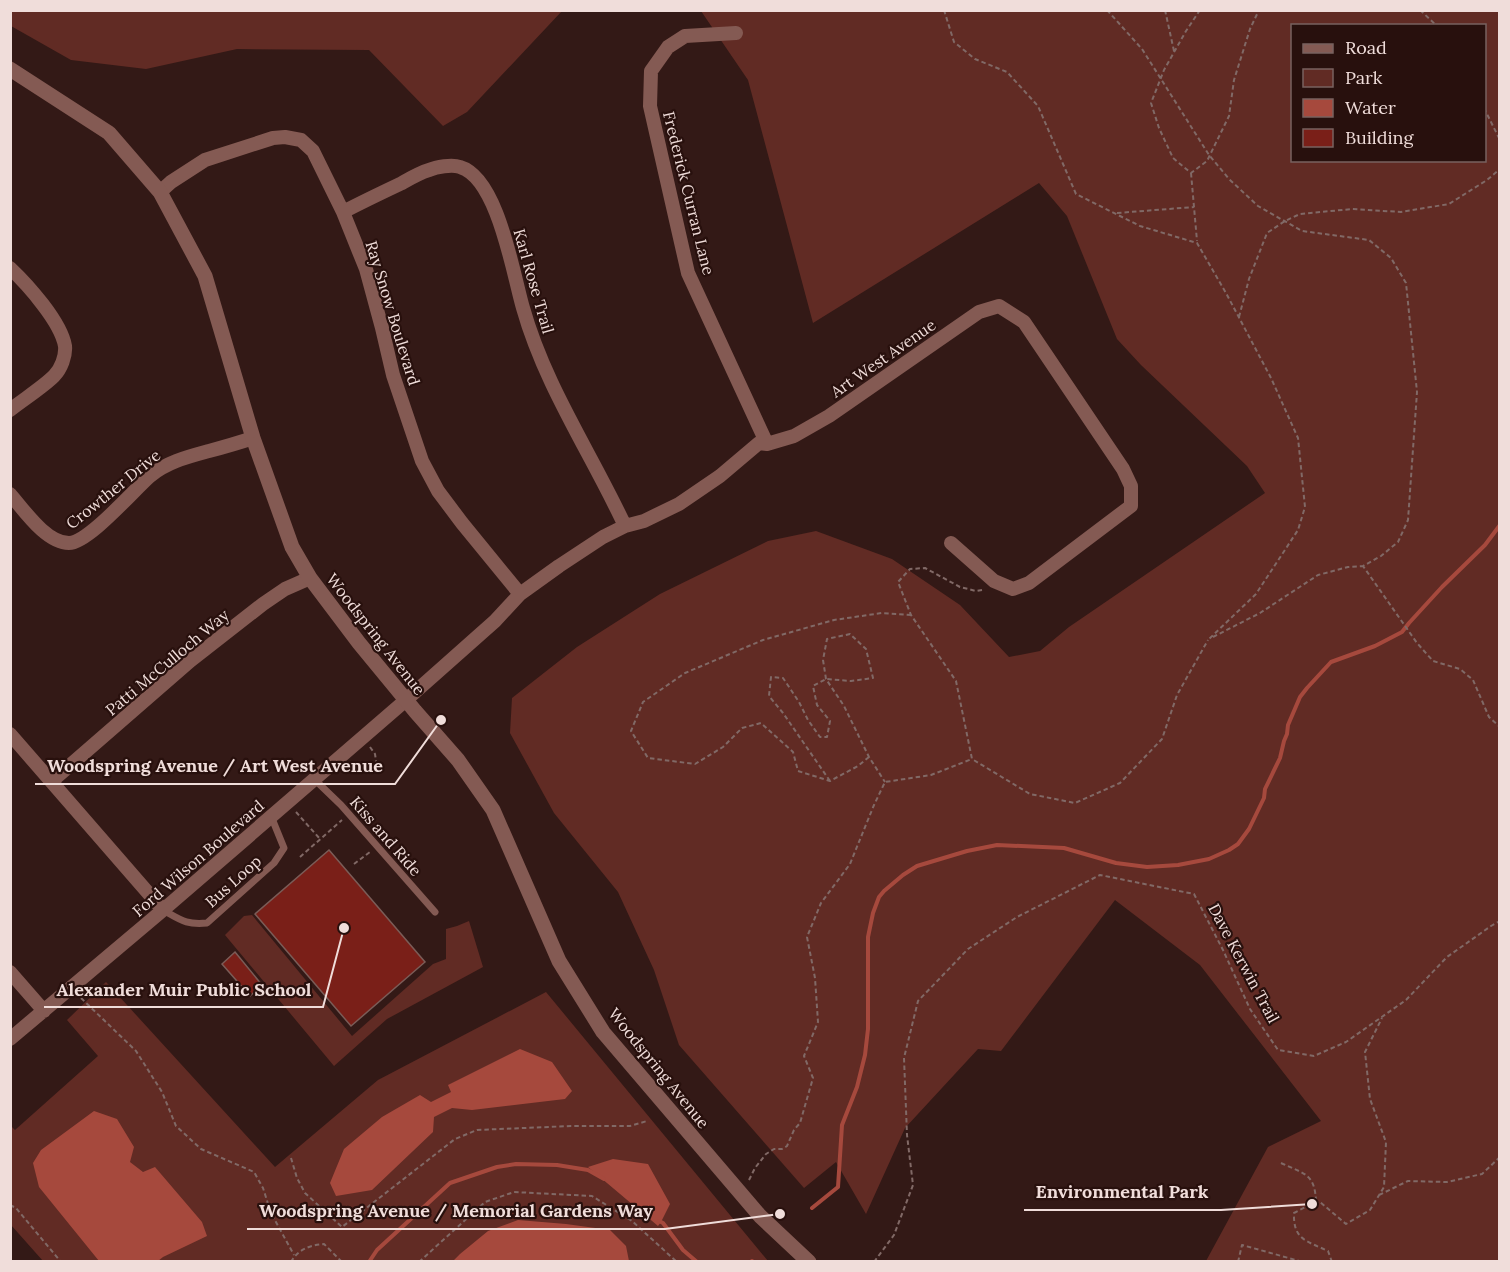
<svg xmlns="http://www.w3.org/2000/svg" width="1510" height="1272" font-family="Lora,serif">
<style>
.green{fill:#612b24;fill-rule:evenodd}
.water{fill:#a6493d}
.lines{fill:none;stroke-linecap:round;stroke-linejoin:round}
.stream{stroke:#a6493d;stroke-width:4}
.building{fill:#7a1f18;stroke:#7b5c57;stroke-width:1.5}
.path{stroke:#816966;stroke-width:2;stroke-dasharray:4.5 3;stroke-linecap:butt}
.service{stroke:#845a53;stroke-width:7}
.minor{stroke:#845a53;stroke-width:14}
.tertiary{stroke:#845a53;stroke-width:15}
.labels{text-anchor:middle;stroke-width:4.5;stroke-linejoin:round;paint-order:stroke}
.street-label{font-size:16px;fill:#f0ddda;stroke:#28100d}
.leader{fill:none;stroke:#f0ddda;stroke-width:2}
.callout-dot{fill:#f0ddda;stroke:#28100d;stroke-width:2}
.callout-label{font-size:18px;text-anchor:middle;font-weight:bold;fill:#f0ddda;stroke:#28100d;stroke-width:4.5;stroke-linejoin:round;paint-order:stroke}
</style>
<rect width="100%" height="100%" fill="#331916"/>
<path class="green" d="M11 10H562V11L467 112 443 126 369 50 237 49 146 69 71 60 11 26Z
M701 11H1499V1261H1206L1268 1147 1321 1121 1200 965 1115 900 1001 1051 978 1049 905 1128 866 1214 836 1162 804 1188 679 1045 654 970 618 892 554 813 510 733 512 698 577 647 660 594 768 541 816 531 892 559 960 605 1009 657 1040 651 1069 627 1265 493 1247 466 1141 365 1117 339 1067 216 1039 183 813 323 748 80ZM1292 26H1484V160H1292Z
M252 915 352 1036 433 964 446 959V929L457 926 469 921 483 967 387 1019 334 1066 225 935 244 916Z
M106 982 275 1167 378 1080 546 992 768 1261H43L11 1225 10 1125 15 1130 98 1056 67 1020Z"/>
<path class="water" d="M520 1049 552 1062 572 1091 565 1099 472 1110 452 1108 434 1117 433 1132 372 1190 336 1196 330 1183 344 1149 382 1117 420 1095 431 1102 451 1092 448 1085Z
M94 1111 117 1119 134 1147 130 1162 143 1172 155 1167 202 1222 207 1236 163 1257 158 1261H99L39 1187 33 1163 41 1150Z
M613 1159 648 1164 670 1204 661 1222 658 1226 588 1167Z
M518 1220 566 1224 610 1230 626 1246 629 1261H453L460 1254 488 1231Z"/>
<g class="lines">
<path class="stream" d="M812 1208 838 1187 842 1125 857 1087 865 1055 868 1029V937L873 913 879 897 884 891 903 875 917 866 967 851 997 845 1064 848 1116 863 1147 867 1178 865 1209 859 1229 850 1238 844 1249 829 1264 798 1265 789 1280 758 1284 741 1287 734 1288 725 1300 697 1307 688 1331 662 1375 646 1402 632 1409 623 1442 587 1485 545 1500 525
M659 1221 663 1223 683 1250 697 1262
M369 1262 377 1250 450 1183 497 1167 516 1164 557 1165 588 1170 604 1179
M752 1262V1261"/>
</g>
<path class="building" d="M329 850 425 962 351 1026 255 914Z
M235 952 262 985 250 996 222 964Z"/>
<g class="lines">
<path class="path" d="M944 10 954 42 975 59 1007 72 1038 106 1076 194 1140 226 1197 243 1226 293 1271 378 1298 438 1305 507 1298 530 1256 594 1209 639
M1107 10 1142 49 1209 155 1229 179 1258 206 1302 231 1369 240 1391 258 1406 283 1417 392 1408 520 1398 542 1381 556 1363 566 1417 643 1433 661 1460 669 1473 680 1489 717 1500 727
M1165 10 1174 51
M1200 10 1186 31 1164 70 1151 103 1159 128 1173 158 1191 173 1207 161 1229 116 1234 80 1250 29 1259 10
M1420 10 1437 26
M1484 108 1500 140
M1191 173 1197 241
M1117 213 1194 207
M1239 317 1249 279 1267 233 1285 221 1300 214 1352 209 1401 212 1449 204 1487 180 1500 169
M982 590 976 591 960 587 925 568 910 569 898 582 911 615 956 681 972 759 1030 794 1075 803 1120 783 1162 739 1177 695 1208 640
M1213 637 1260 613 1318 575 1348 567 1363 566
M370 747 375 754 378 774
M869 757 858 766 830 781 798 771 793 752 761 723 742 728 723 747 695 764 648 758 631 731 643 702 685 673 763 640 834 620 882 613 911 615
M830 781 783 713 769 696 771 677 783 678 799 702 808 720 820 737H827L830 721 817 705 813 686 826 679 851 681 873 678 866 649 850 634 827 639 823 660 826 679 844 706 869 757 885 782
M296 812 320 839
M300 857 342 820
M354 864 370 852
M81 998 136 1051 162 1092 176 1126 201 1149 254 1172 263 1188 271 1213 294 1255
M291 1158 297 1178 305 1193 342 1227 455 1139 477 1130 571 1126H630L647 1121
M1281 1163C1304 1174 1315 1173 1316 1202
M749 1180 755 1168 766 1154 774 1149H782L787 1146 794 1130 800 1123 813 1078 804 1056 818 1022 815 978 807 937 821 903 850 864 874 805 885 782 931 775 972 759
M1379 1195 1408 1181 1447 1182 1482 1174 1500 1157
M10 1205 16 1208 61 1262
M291 1262C298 1249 311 1245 324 1244L342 1262
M419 1262 485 1202 514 1192 592 1196 632 1221 677 1262
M874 1262 894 1235 913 1185 907 1135 904 1058 918 1001 968 949 1017 917 1100 875 1194 894 1223 950 1250 1009 1278 1050 1314 1056 1346 1042 1406 1000 1447 957 1491 926 1500 921
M1238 1262 1242 1245 1303 1262
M1332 1262 1328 1251C1307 1241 1293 1240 1294 1213L1311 1204 1320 1202 1346 1224 1370 1210 1384 1187 1386 1142 1370 1099 1365 1052 1382 1018"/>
<path class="service" d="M314 779 341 805 435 912
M163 910C181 920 186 925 207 923L274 863 284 848 271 816"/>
<path class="minor" d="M736 33 685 36 668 47 651 71 650 106 688 273 767 444
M160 192 171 182 205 160 273 138 285 137 301 140 313 151 343 212 366 269 382 328 393 375 422 461 438 491 462 523 520 594
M343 212C362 202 381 193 400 184 409 179 419 173 429 170 436 167 452 164 460 167 498 178 513 274 523 308 545 386 591 453 625 526
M10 268C28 285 61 322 65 346 66 356 61 369 54 376 43 387 24 399 10 410
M10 494C24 510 46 543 69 543 88 543 133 491 150 476 167 462 187 457 209 451 224 447 238 443 253 438
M10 734 163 910
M52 781 190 661 263 604 285 589 310 578
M10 972 44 1011
M10 1039 163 910 406 700 495 621 520 594 559 566 603 537 625 526 644 521 679 504 720 476 759 443 767 444 794 436 829 416 979 312 999 306 1024 322 1123 469 1131 486V506L1029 583 1013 589 994 581 951 543"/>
<path class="tertiary" d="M10 69 109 133 160 192 205 276 253 438 292 547 310 578 359 643 415 711 458 760 493 810 559 961 603 1032 760 1216 809 1262"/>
</g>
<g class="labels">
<g class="street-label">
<text transform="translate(689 193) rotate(76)" y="6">Frederick Curran Lane</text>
<text transform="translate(534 281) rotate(74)" y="6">Karl Rose Trail</text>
<text transform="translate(393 313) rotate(73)" y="6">Ray Snow Boulevard</text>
<text transform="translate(883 358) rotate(-35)" y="6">Art West Avenue</text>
<text transform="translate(113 489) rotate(-39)" y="6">Crowther Drive</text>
<text transform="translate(376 634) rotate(52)" y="6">Woodspring Avenue</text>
<text transform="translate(167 662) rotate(-40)" y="6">Patti McCulloch Way</text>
<text transform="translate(386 836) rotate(49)" y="6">Kiss and Ride</text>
<text transform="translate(198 858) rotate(-41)" y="6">Ford Wilson Boulevard</text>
<text transform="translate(233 881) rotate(-42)" y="6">Bus Loop</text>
<text transform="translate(1244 963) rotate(62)" y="6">Dave Kerwin Trail</text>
<text transform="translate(659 1068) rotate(51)" y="6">Woodspring Avenue</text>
</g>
</g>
<path class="leader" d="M441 720L395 784H35M344 928L323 1007H44M1312 1204L1221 1210H1024M780 1214L665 1229H247"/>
<g class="callout-dot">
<circle cx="441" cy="720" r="6"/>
<circle cx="344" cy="928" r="6"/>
<circle cx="1312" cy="1204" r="6"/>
<circle cx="780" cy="1214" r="6"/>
</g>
<g class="callout-label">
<text x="215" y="772">Woodspring Avenue / Art West Avenue</text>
<text x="184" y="996">Alexander Muir Public School</text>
<text x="1122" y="1198">Environmental Park</text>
<text x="456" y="1217">Woodspring Avenue / Memorial Gardens Way</text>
</g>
<rect width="1510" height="1272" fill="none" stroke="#f0ddda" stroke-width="24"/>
<rect x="1291" y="24" width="195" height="138" fill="#28100d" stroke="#78625f" stroke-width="1.5"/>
<rect x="1303" y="44" width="30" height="9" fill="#845a53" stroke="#78625f" stroke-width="1.5"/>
<text x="1345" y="54" font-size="18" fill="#f0ddda">Road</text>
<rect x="1303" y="69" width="30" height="18" fill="#612b24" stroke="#78625f" stroke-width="1.5"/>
<text x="1345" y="84" font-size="18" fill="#f0ddda">Park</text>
<rect x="1303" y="99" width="30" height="18" fill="#a6493d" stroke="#78625f" stroke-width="1.5"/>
<text x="1345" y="114" font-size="18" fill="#f0ddda">Water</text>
<rect x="1303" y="129" width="30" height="18" fill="#7a1f18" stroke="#78625f" stroke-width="1.5"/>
<text x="1345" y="144" font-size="18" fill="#f0ddda">Building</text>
</svg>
